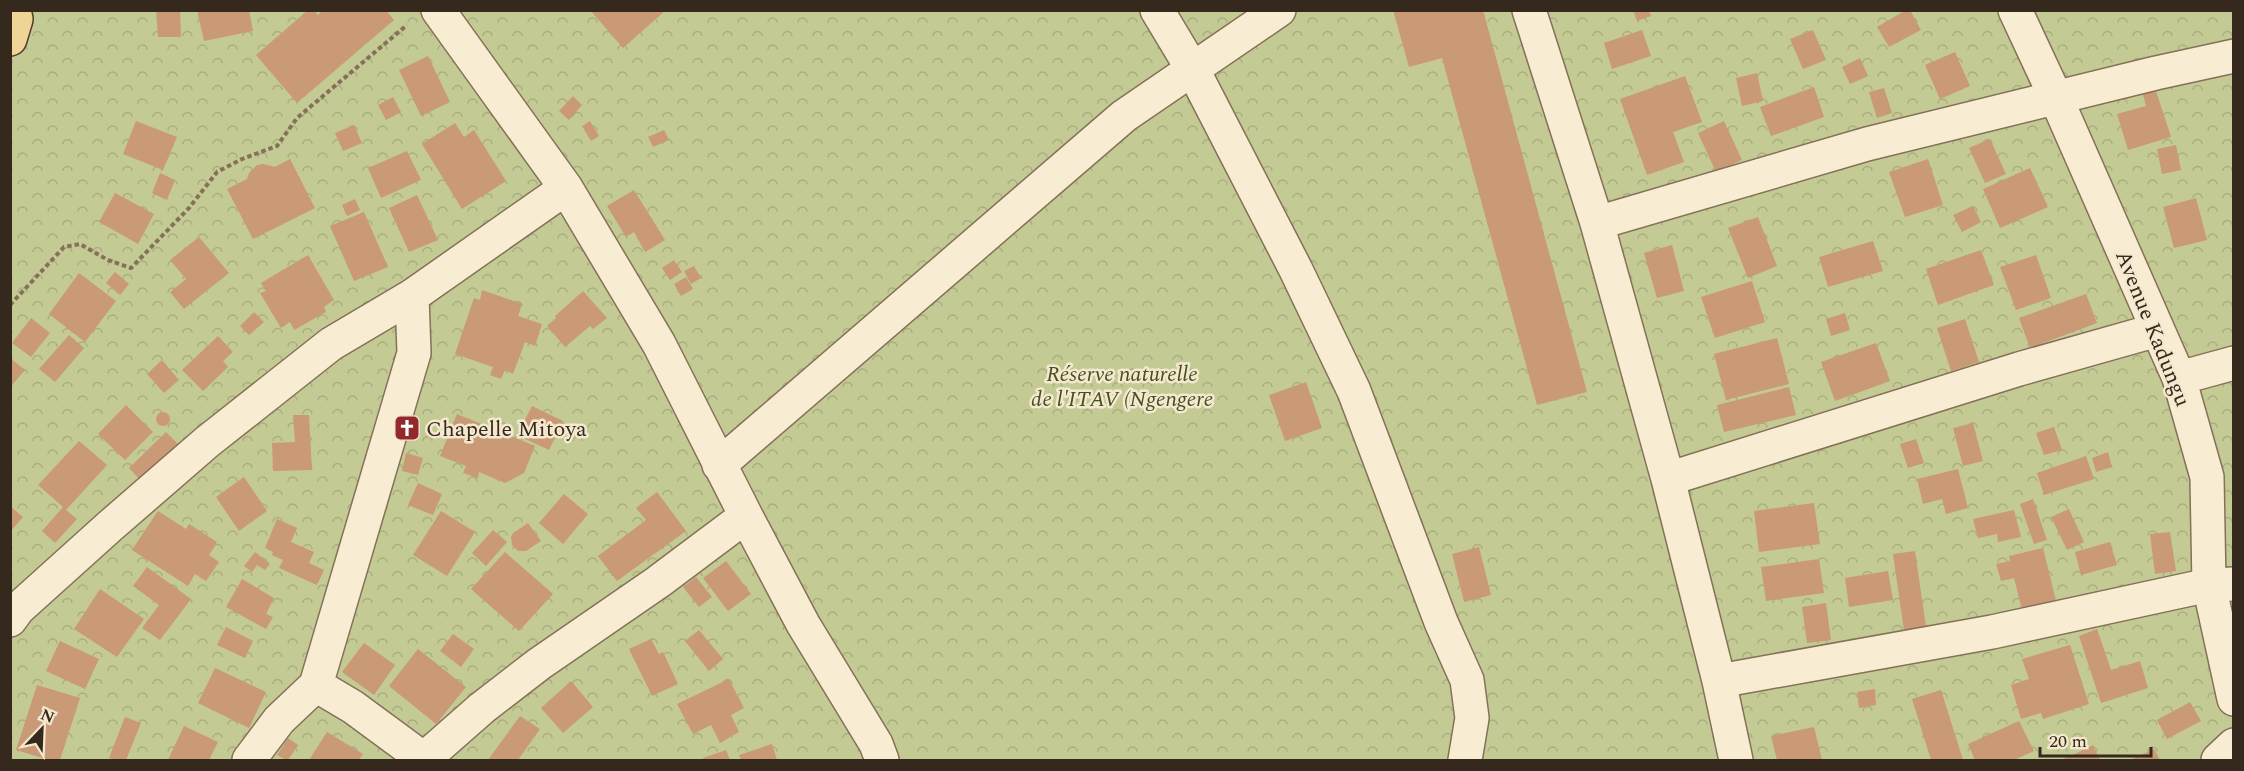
<svg xmlns="http://www.w3.org/2000/svg" width="2244" height="771" font-family="Spectral,serif">
<style>
.forest{fill:url(#forest-crowns)}
.building{fill:#ca9975}
.lines{fill:none;stroke-linecap:round;stroke-linejoin:round}
.minor-casing{stroke:#857058;stroke-width:36}
.major-casing{stroke:#523e2c;stroke-width:36}
.path{stroke:#857058;stroke-width:4;stroke-dasharray:4.5 3;stroke-linecap:butt}
.minor{stroke:#f8edd2;stroke-width:33}
.major{stroke:#f0d497;stroke-width:33}
.labels{text-anchor:middle;stroke-width:5;stroke-linejoin:round;paint-order:stroke}
.street-label{font-size:22px;fill:#35281c;stroke:#f4e9ce}
.park-label{font-size:22px;font-style:italic;fill:#455123;stroke:#f4e9ce}
.poi-label{font-size:22px;fill:#35281c;stroke:#f4e9ce;text-anchor:start}
</style>
<defs>
<pattern id="forest-crowns" width="20" height="18" patternUnits="userSpaceOnUse" patternTransform="scale(1.5)"><rect width="20" height="18" fill="#c4ca94"/><path d="M2 6a3 3 0 1 1 6 0M12 15a3 3 0 1 1 6 0" fill="none" stroke="#a9ae7f"/></pattern>
</defs>
<rect width="100%" height="100%" fill="#eddfbf"/>
<path class="forest" d="M11 11H2233V760H11Z"/>
<path class="building" d="M156 10H180L181 37H158Z
M197 10H249L253 31 204 41Z
M308 10H314L318 15 323 10H386L394 20 297 103 256 55Z
M590 10H666L623 48Z
M1393 10H1483L1587 392 1537 405 1442 58 1409 67Z
M1633 10H1649L1651 16 1637 21Z
M1906 10H1910L1921 30 1889 47 1877 27Z
M1642 30 1651 56 1612 69 1604 43Z
M1813 30 1826 60 1803 69 1790 39Z
M1955 52 1970 86 1940 99 1925 65Z
M428 56 450 102 421 116 399 70Z
M1860 58 1868 76 1850 84 1842 67Z
M1757 73 1763 101 1742 106 1736 78Z
M1685 76 1702 122 1673 132 1684 162 1647 175 1620 99Z
M1814 87 1824 117 1771 136 1760 107Z
M1884 88 1892 113 1877 118 1869 92Z
M2155 88 2171 137 2128 150 2117 114 2146 106 2142 91Z
M573 96 582 105 569 120 559 111Z
M393 97 401 112 386 120 378 105Z
M136 121 177 137 163 170 123 154Z
M590 121 599 136 591 141 582 126Z
M1724 121 1742 160 1716 172 1698 133Z
M455 123 464 137 474 130 506 181 462 209 422 144Z
M354 125 362 143 343 151 335 133Z
M664 130 669 140 653 147 648 137Z
M1990 139 2006 174 1985 183 1969 148Z
M2176 145 2181 170 2162 174 2157 149Z
M407 151 421 180 381 198 368 168Z
M290 159 315 208 253 239 227 189 247 179 249 173 257 165 263 164 275 167Z
M1928 159 1943 205 1905 217 1889 172Z
M2030 168 2048 207 2000 228 1983 189Z
M160 173 175 180 167 200 152 193Z
M634 190 665 240 645 252 634 232 626 237 607 206Z
M115 193 154 214 138 244 99 222Z
M417 195 438 240 409 252 389 208Z
M2196 198 2207 240 2174 248 2163 207Z
M355 199 360 210 347 216 342 205Z
M1973 206 1981 222 1962 232 1953 215Z
M364 212 388 267 354 281 330 226Z
M1758 217 1777 266 1748 278 1728 228Z
M199 237 229 273 184 309 170 292 186 279 170 260Z
M1873 241 1883 271 1828 287 1819 257Z
M1672 245 1684 291 1657 298 1644 253Z
M1981 250 1994 285 1938 305 1926 269Z
M308 255 334 300 324 307 326 312 294 330 290 322 281 328 260 293 266 291 261 283Z
M2036 255 2051 298 2016 310 2000 267Z
M674 260 682 272 670 280 662 268Z
M694 266 701 278 691 284 684 271Z
M115 272 129 284 120 295 106 283Z
M79 273 116 301 85 342 49 314Z
M686 277 693 289 681 296 674 284Z
M1752 281 1765 322 1715 338 1701 297Z
M482 290 522 304 518 316 542 324 535 346 525 342 513 374 505 370 501 379 490 375 493 367 455 354 474 298 480 300Z
M583 291 607 318 593 329 590 326 565 347 547 326 556 318 555 316Z
M2086 294 2097 323 2030 348 2019 318Z
M254 312 264 322 249 335 240 326Z
M1845 313 1850 330 1831 336 1826 319Z
M31 318 50 333 31 357 12 343Z
M1965 319 1979 362 1951 371 1937 328Z
M69 335 84 348 55 382 39 369Z
M218 336 233 352 223 361 228 367 203 391 182 370Z
M1777 338 1789 384 1726 400 1714 354Z
M1876 343 1890 381 1835 401 1821 362Z
M10 358 25 370 12 385 10 384Z
M162 360 179 380 164 393 147 374Z
M1306 382 1322 428 1285 441 1269 395Z
M1789 387 1796 415 1724 432 1717 405Z
M126 405 153 432 125 460 98 434Z
M532 406 563 421 549 450 517 435Z
M156 419a7 7 0 1 1 14 0a7 7 0 1 1-14 0Z
M457 414 535 446 524 473 505 483 479 472 478 478 463 473 466 466 440 456Z
M293 415H309L312 470 273 471 272 443 295 442Z
M1973 423 1983 461 1963 466 1953 428Z
M2054 427 2062 450 2044 455 2036 433Z
M166 432 178 444 140 480 129 468Z
M1916 439 1924 463 1908 468 1900 444Z
M79 441 107 465 66 510 77 519 55 543 42 531 63 507 38 485Z
M2108 452 2112 467 2096 472 2092 458Z
M406 453 423 458 418 475 402 471Z
M2086 456 2094 479 2044 495 2037 473Z
M1958 469 1968 508 1946 514 1942 499 1923 504 1917 479Z
M244 477 267 511 239 531 216 497Z
M418 483 442 494 433 515 408 505Z
M657 492 686 531 617 581 598 556 646 520 636 508Z
M564 494 588 514 563 544 539 523Z
M2033 499 2047 540 2034 544 2020 504Z
M1814 503 1820 544 1759 552 1754 511Z
M10 506 23 517 10 532Z
M2069 509 2084 542 2067 550 2051 517Z
M2014 510 2021 537 1998 542 1997 534 1978 538 1973 519Z
M158 511 186 529 189 524 217 542 209 555 219 562 206 581 195 574 188 586 132 550Z
M441 511 475 532 447 576 413 555Z
M277 519 297 528 291 542 314 552 309 563 324 570 317 585 279 568 283 560 272 555 273 552 265 548Z
M528 523 541 541 526 551H518L512 545 511 537 513 533Z
M493 530 507 542 486 566 472 553Z
M2170 532 2176 571 2155 574 2150 534Z
M2110 542 2117 565 2081 575 2075 552Z
M1479 547 1491 595 1464 602 1452 554Z
M2043 548 2056 601 2022 610 2014 578 2001 581 1996 564 2010 561 2009 556Z
M1915 551 1926 627 1904 631 1893 554Z
M255 552 270 564 265 570 257 565 252 572 244 566Z
M505 552 553 594 519 631 471 589Z
M1819 559 1824 593 1766 601 1761 567Z
M726 561 751 594 728 611 703 578Z
M147 567 191 599 160 640 142 628 159 605 133 586Z
M1888 571 1893 600 1849 607 1845 578Z
M696 577 712 597 699 607 683 587Z
M242 579 274 598 266 614 273 617 266 629 226 607Z
M100 589 144 619 117 657 74 629Z
M1826 603 1831 640 1807 643 1802 607Z
M226 627 253 641 245 658 217 645Z
M2097 629 2111 670 2140 661 2148 688 2101 703 2079 636Z
M699 630 723 659 709 671 685 641Z
M453 634 474 649 461 667 440 651Z
M651 639 659 654 663 652 678 684 652 696 629 649Z
M60 641 99 659 85 689 46 671Z
M364 643 395 665 374 695 342 672Z
M2070 645 2089 704 2043 719 2041 713 2021 719 2011 685 2029 679 2022 659Z
M418 649 466 687 436 724 389 686Z
M215 668 266 692 249 728 198 703Z
M729 679 744 708 731 715 739 732 720 743 711 725 693 734 677 704Z
M571 681 593 707 563 733 541 708Z
M37 685 80 698 60 760H49L16 750Z
M1875 689 1876 705 1859 708 1857 692Z
M1941 690 1963 760H1931L1912 699Z
M2190 702 2201 721 2167 739 2157 720Z
M520 716 540 729 518 760H488Z
M125 717 141 723 126 760H116L109 758Z
M2019 721 2034 751 2014 760H1975L1968 744Z
M184 726 218 742 209 760H168Z
M1814 727 1822 760H1777L1771 736Z
M327 732 363 754 359 760H309Z
M288 738 298 745 288 760H286L277 755Z
M772 744 777 760H741L739 755Z
M2093 745 2100 760H2060L2075 754Z
M2154 749 2160 760H2130Z
M726 750 730 760H704L703 758Z"/>
<g class="lines">
<g class="minor-casing">
<path id="minor" d="M438 10 566 188 659 344 746 516 803 624 876 744 882 760
M1157 10 1193 70 1296 270 1354 391 1441 622 1467 680 1472 718 1465 760
M1529 10 1597 223 1668 479 1719 681 1736 760
M2015 10 2056 98 2179 378 2207 477 2209 585 2234 699
M1597 223 1867 144 2156 73 2234 56
M2179 378 2234 363
M719 465 1124 116 1279 10
M1668 479 2019 369 2157 330
M10 620 18 609 109 527 207 442 331 344 412 296 566 188
M1719 681 1992 632 2209 585 2234 584
M316 685 353 707 425 760
M424 759 482 708 539 664 658 582 746 516
M249 760 279 720 316 685 414 353 412 296
M2218 760 2234 745"/>
</g>
<g class="major-casing">
<path id="major" d="M10 39 16 19 14 10"/>
</g>
<path class="path" d="M10 305 64 247 80 244 108 260 131 268 189 208 217 172 242 159 277 146 297 118 407 25"/>
<use href="#minor" class="minor"/>
<use href="#major" class="major"/>
</g>
<defs>
<g id="church-square" transform="scale(1.35)"><rect x="-9" y="-9" width="18" height="18" rx="4" fill="#93292a" stroke="#f4e9ce"/><path d="M-1.2-6h2.4v3.5h3.3v2.4h-3.3V6h-2.4V-.1h-3.3v-2.4h3.3Z" fill="#fff"/></g>
</defs>
<g fill-rule="evenodd">
<use href="#church-square" x="407" y="428"/>
</g>
<g class="labels">
<g class="street-label">
<text transform="translate(2154 328) rotate(68)" y="8">Avenue Kadungu</text>
</g>
<g class="park-label">
<text x="1122" y="381">Réserve naturelle<tspan x="1122" dy="25">de l'ITAV (Ngengere</tspan></text>
</g>
<g class="poi-label">
<text x="426" y="436">Chapelle Mitoya</text>
</g>
</g>
<rect width="2244" height="771" fill="none" stroke="#35281c" stroke-width="24"/>
<g transform="translate(42 729) rotate(23)" stroke="#f4e9ce" stroke-width="4.5" paint-order="stroke">
<path d="M0-4.5L10 22L0 15L-10 22Z" fill="#35281c"/>
<text y="-9" font-size="16" font-weight="bold" text-anchor="middle" fill="#35281c">N</text>
</g>
<path d="M2040 747v9h111v-9" fill="none" stroke="#35281c" stroke-width="3"/>
<text x="2049" y="747" font-size="18" fill="#35281c" stroke="#f4e9ce" stroke-width="4.5" paint-order="stroke">20 m</text>
</svg>
